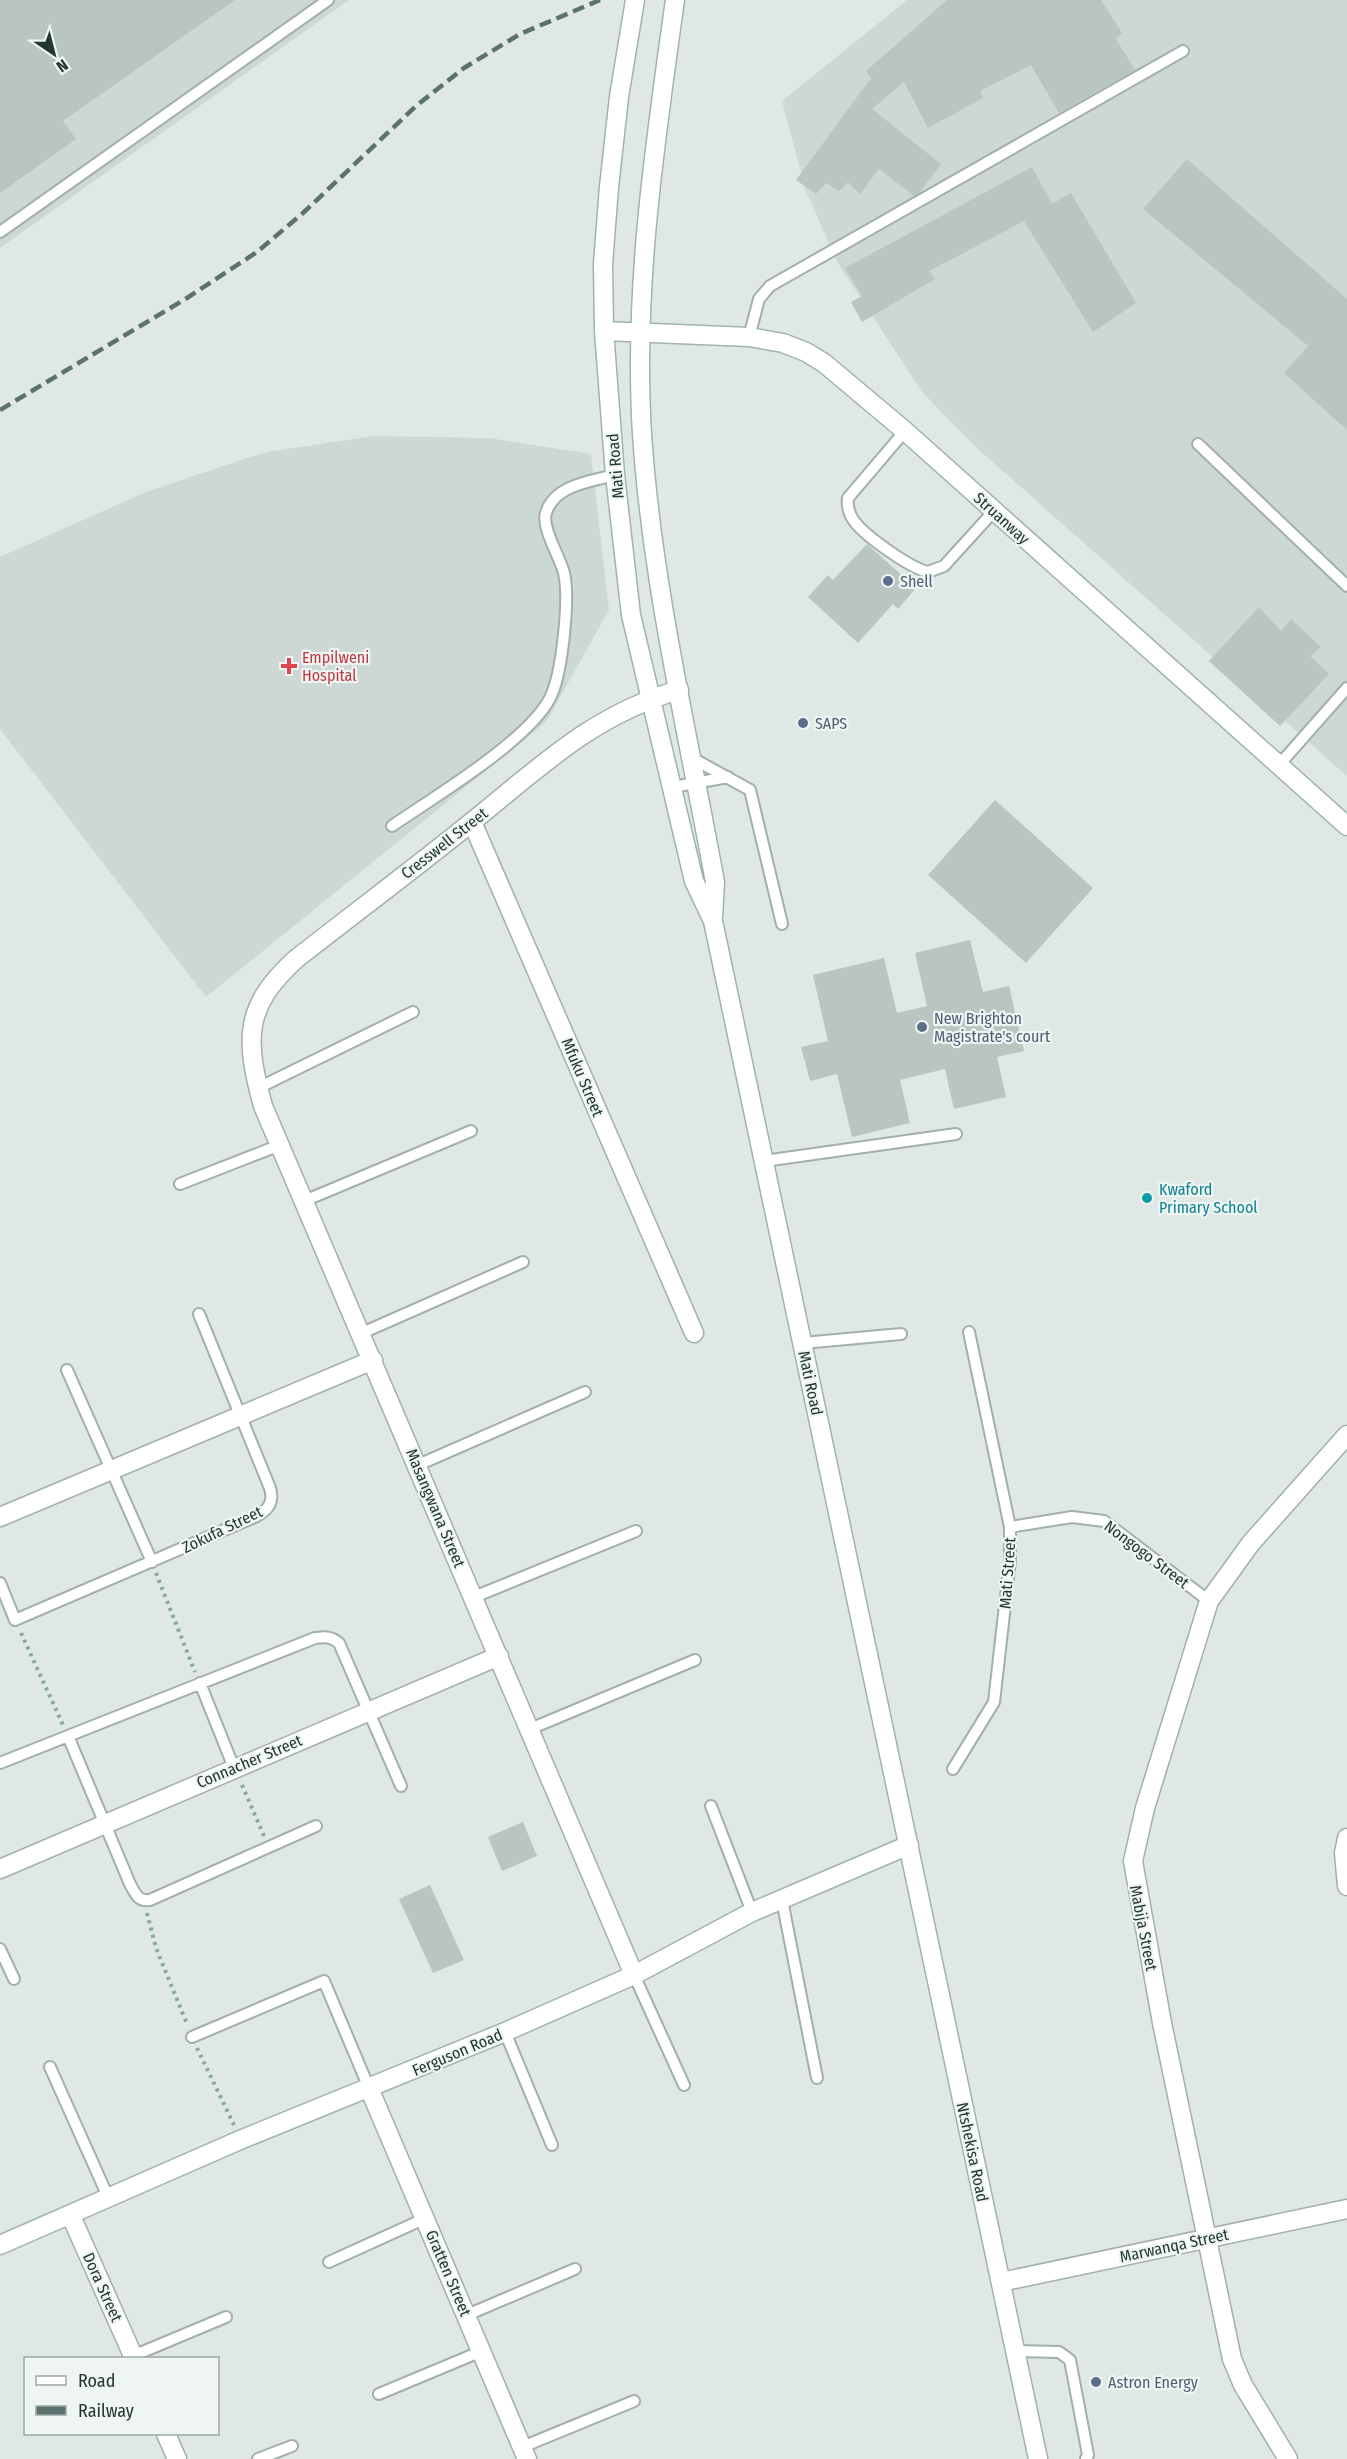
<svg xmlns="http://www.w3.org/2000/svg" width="1347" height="2459" font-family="'Fira Sans Condensed',sans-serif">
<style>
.built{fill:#cdd8d4}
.building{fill:#b8c5c1}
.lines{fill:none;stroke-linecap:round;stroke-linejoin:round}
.lane-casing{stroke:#a3afac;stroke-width:14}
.street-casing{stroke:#a3afac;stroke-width:21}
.secondary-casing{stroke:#a0b3ad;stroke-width:21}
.path{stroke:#83a89f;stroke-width:4;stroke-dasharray:3 4.5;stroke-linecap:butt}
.lane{stroke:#fff;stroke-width:10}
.street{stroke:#fff;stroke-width:18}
.secondary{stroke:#fff;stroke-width:18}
.rail{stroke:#5c726e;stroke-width:4.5;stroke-dasharray:12 6;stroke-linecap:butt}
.service-dot{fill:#5c6f8a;stroke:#eff5f3;stroke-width:2}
.health-dot{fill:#e0444e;stroke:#eff5f3;stroke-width:2}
.culture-dot{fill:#0f9aa8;stroke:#eff5f3;stroke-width:2}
.labels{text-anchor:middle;stroke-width:4.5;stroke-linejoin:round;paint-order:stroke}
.street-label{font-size:16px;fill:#223632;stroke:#eff5f3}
.service-label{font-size:16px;fill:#4e5e75;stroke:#eff5f3;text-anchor:start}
.health-label{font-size:16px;fill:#be3a42;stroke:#eff5f3;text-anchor:start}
.culture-label{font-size:16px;fill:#0d838f;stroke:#eff5f3;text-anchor:start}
</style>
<rect width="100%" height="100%" fill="#dfe8e5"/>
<path class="built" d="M0 0H349L0 248Z
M907 0H1347V776L979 450 922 392 836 260 806 191 782 101Z
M374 436 489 438 591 454 609 610 546 722 206 997 0 729V557L146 492 266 452Z"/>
<path class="building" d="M0 0H235L63 121 76 139 0 193Z
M947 0H1101L1122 33 1116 39 1135 70 1059 113 1031 65 980 91 983 98 928 128 904 82 872 109 941 164 920 192 914 196 879 169 860 194 848 182 839 191 826 183 816 194 796 180 871 78 866 71Z
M1187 159 1347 299V430L1284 373 1308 346 1143 209Z
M1032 167 1052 204 1071 193 1136 303 1093 332 1024 221 929 271 935 279 862 322 851 302 862 296 845 268Z
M867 544 916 588 898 609 893 604 858 643 808 597 828 575 833 580Z
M1259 607 1281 631 1291 619 1321 647 1310 656 1329 674 1280 726 1209 661Z
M995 800 1093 888 1026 963 928 875Z
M970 940 983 992 1009 986 1024 1051 997 1057 1006 1097 954 1109 945 1069 900 1080 910 1123 852 1137 837 1074 810 1081 801 1047 828 1041 813 975 884 958 897 1013 927 1006 915 953Z
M523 1822 537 1856 502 1871 488 1837Z
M430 1885 464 1960 433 1973 399 1899Z"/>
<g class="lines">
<g class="lane-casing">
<path id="lane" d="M0 232 328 0
M749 337 759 299 770 286 1183 51
M905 431 848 498C847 506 849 514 854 521 865 536 910 568 928 572L944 566 994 511
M1198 444 1347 586
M692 758 750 790 782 924
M1279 765 1347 688
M673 787 728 777
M392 826C434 797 528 741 550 698 562 675 570 599 564 573 560 557 541 527 546 513 554 485 592 481 615 475
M258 1088 413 1012
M764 1161 956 1134
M180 1184 280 1145
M304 1201 471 1131
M362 1333 523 1262
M803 1343 901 1334
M67 1370 152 1562
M418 1465 585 1392
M1010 1527 1072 1517 1104 1521 1209 1601
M0 1583 15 1620 257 1516C269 1509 274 1502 270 1488L199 1314
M474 1597 636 1531
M200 1683 234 1768
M530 1729 695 1660
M68 1736 130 1884C135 1893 138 1902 150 1900L316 1826
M0 1763 315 1638C325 1637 331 1636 339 1643L401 1786
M953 1769 994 1702 1010 1561V1527L969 1332
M711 1806 752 1912
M782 1900 817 2078
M0 1949 14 1979
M634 1975 684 2085
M505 2032 552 2145
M192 2037 324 1981 369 2088
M50 2067 109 2199
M329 2262 426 2218
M467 2315 575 2269
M1015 2351 1059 2352 1070 2360 1088 2455 1086 2459
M128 2358 226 2317
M379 2394 482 2351
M522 2447 634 2401
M258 2459 292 2446"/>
</g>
<g class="street-casing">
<path id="street" d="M472 822 694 1333
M0 1517 373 1360
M1347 1838 1344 1853 1347 1886
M0 1869 499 1656
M634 1975 263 1106C245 1040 243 1007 296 959 355 913 415 868 473 821 540 767 594 714 679 690
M369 2088 527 2459
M71 2216 134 2358
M1001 2282 1347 2209
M166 2434 177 2459
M1288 2459 1243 2385 1232 2359 1162 2023 1133 1861 1145 1808 1209 1601 1251 1543 1347 1435"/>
</g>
<g class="secondary-casing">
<path id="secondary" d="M635 0 619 97 609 187 603 264 604 331 615 475 631 615 694 881 713 921 1038 2459
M675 0C655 143 633 289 642 434 652 585 688 734 715 882L713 917
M604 331 749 337 783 343 806 352 824 363 905 431 1347 826
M0 2245 240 2140 505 2032 634 1975 752 1912 909 1845"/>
</g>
<path class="path" d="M156 1573 195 1672
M21 1633 63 1725
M242 1785 264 1836
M147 1913 156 1948 187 2024
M197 2048 234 2125"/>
<use href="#lane" class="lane"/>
<use href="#street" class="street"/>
<use href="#secondary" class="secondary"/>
<path class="rail" d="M0 410 187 298 257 252 303 213 416 106 464 68 520 34 600 0"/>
</g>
<g class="service-dot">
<circle cx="888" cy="581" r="6"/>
<circle cx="803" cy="723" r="6"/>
<circle cx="922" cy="1027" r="6"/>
<circle cx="1096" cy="2382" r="6"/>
</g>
<path class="health-dot" d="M286 657h6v6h6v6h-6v6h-6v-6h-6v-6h6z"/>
<circle class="culture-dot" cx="1147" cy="1198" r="6"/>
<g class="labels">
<g class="street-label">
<text transform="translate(615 466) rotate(-95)" y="6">Mati Road</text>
<text transform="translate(1002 518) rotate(42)" y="6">Struanway</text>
<text transform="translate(444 843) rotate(-38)" y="6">Cresswell Street</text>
<text transform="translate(583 1077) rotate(67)" y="6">Mfuku Street</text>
<text transform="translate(811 1383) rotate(78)" y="6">Mati Road</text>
<text transform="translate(436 1508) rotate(67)" y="6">Masangwana Street</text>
<text transform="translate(222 1529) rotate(-26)" y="6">Zokufa Street</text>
<text transform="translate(1147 1554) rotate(37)" y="6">Nongogo Street</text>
<text transform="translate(1007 1573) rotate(-86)" y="6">Mati Street</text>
<text transform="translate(249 1761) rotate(-23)" y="6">Connacher Street</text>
<text transform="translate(1144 1928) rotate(79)" y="6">Mabija Street</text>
<text transform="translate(457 2052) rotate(-23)" y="6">Ferguson Road</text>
<text transform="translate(973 2152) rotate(78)" y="6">Ntshekisa Road</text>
<text transform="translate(1174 2245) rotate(-12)" y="6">Marwanqa Street</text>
<text transform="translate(449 2273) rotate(67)" y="6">Gratten Street</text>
<text transform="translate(103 2287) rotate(66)" y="6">Dora Street</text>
</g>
<g class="service-label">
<text x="900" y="587">Shell</text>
<text x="815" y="729">SAPS</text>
<text x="934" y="1024">New Brighton<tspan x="934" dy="18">Magistrate's court</tspan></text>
<text x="1108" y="2388">Astron Energy</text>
</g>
<g class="health-label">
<text x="302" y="663">Empilweni<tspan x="302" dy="18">Hospital</tspan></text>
</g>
<g class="culture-label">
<text x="1159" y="1195">Kwaford<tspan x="1159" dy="18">Primary School</tspan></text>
</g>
</g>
<rect x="24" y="2357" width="195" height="78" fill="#eff5f3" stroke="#9da9a6" stroke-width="1.5"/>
<rect x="36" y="2376" width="30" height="9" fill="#ffffff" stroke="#9da9a6" stroke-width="1.5"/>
<text x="78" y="2387" font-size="18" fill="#223632">Road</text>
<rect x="36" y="2406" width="30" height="9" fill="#5c726e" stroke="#9da9a6" stroke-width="1.5"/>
<text x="78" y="2417" font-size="18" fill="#223632">Railway</text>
<g transform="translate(54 54) rotate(145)" stroke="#eff5f3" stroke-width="4.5" paint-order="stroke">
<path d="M0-4.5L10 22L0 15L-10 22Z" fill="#223632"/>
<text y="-9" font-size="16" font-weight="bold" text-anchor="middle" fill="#223632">N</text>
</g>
</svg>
